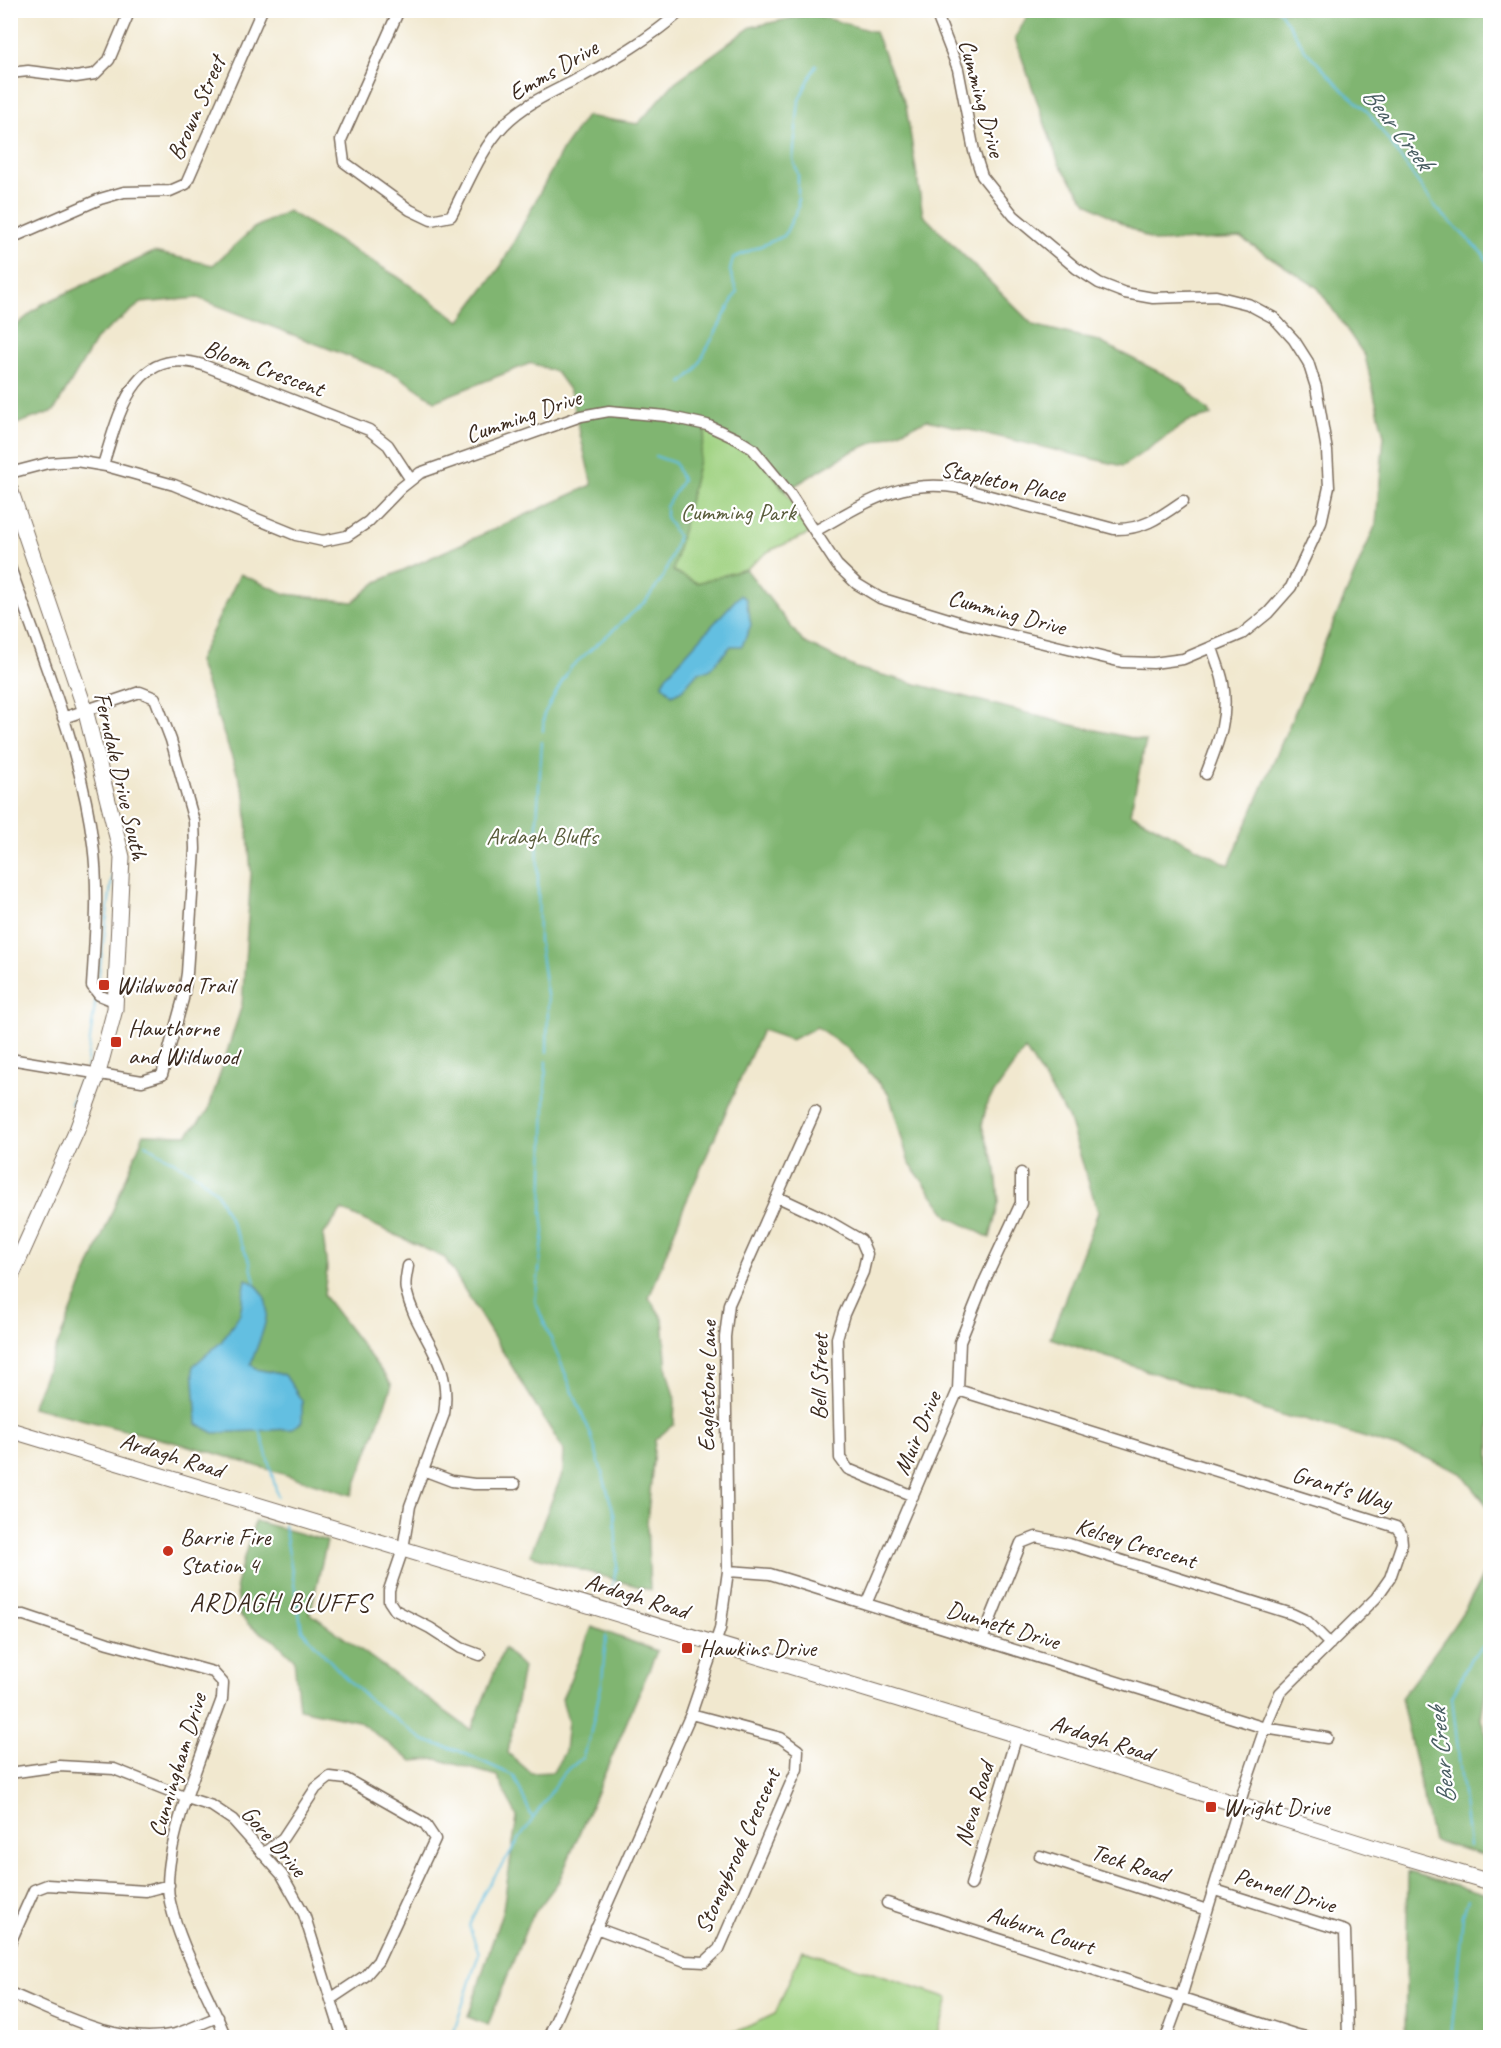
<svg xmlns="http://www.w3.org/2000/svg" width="1501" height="2048" font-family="Caveat,sans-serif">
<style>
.green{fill:#a1d383;stroke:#6e7e50;stroke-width:1.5}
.forest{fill:#80b571;stroke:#5e7048;stroke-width:1.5}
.water{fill:#63bfe1;stroke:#4f7480;stroke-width:1.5}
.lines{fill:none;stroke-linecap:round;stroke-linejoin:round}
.stream{stroke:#63bfe1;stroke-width:2}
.street-casing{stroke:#7b6c5c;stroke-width:13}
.secondary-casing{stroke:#7b6c5c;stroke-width:17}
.street{stroke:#fff;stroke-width:10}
.secondary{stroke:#fff;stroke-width:15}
.poi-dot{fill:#c8321e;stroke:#fff;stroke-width:2}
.labels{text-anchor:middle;stroke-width:4.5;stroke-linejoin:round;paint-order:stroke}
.street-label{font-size:24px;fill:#3b2a1e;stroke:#fff}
.park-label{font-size:24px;fill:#5a5d3c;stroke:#fff}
.poi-label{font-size:24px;fill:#3b2a1e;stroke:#fff;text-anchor:start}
.water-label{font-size:26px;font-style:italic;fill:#495e62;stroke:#fff}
.neighbourhood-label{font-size:26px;letter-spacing:1.5px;fill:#3b2a1e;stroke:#fff}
</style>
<rect width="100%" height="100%" fill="#fff"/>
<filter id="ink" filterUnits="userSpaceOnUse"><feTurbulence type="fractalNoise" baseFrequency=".0167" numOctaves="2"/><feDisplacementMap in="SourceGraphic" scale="12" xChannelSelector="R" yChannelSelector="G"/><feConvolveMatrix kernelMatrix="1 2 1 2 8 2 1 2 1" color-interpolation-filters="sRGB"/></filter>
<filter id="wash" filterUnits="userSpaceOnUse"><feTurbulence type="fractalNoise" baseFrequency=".008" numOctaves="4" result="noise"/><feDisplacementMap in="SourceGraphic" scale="24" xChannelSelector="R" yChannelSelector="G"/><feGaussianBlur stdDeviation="1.35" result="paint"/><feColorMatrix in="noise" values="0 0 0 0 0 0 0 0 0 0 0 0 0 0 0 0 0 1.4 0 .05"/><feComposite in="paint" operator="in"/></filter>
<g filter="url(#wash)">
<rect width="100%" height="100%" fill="#f1e8cf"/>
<path class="green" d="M707 425 753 449 815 531 769 551 746 569 697 583 672 571Z
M802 1950 949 1998 937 2037H717L718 2032 738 2031 775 2014Z"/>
<path class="forest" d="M1030 11H1490V1509L1461 1473 1417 1454 1305 1419 1288 1418 1050 1338 1098 1212 1068 1117 1025 1049 987 1103 982 1126 996 1170 999 1202 990 1238 949 1217 909 1163 889 1094 847 1048 817 1027 791 1040 762 1030 683 1209 649 1298 663 1319 667 1371 675 1399 674 1424 655 1440 647 1523 650 1590 530 1555 563 1472 564 1451 445 1258 342 1210 323 1235 327 1268 324 1296 392 1385 352 1495 201 1449 32 1407 144 1134 187 1135 208 1111 242 1005 251 873 245 795 198 661 240 574 286 594 353 602 377 582 592 485 570 391 556 372 531 363 435 401 397 375 198 298 141 303 97 338 54 411 11 426V330L41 305 154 252 213 265 254 228 288 211 398 277 460 321 501 266 563 149 586 116 638 124 675 82 751 27 812 14 875 32 906 106 923 215 1033 325 1098 341 1181 383 1212 415 1189 421 1123 466 927 420 849 453 786 491 753 449 707 426 673 571 697 583 746 569 803 642 856 668 1068 724 1146 741 1130 813 1229 865 1376 524 1384 436 1365 356 1318 288 1241 238 1155 242 1087 203 1059 164 1015 38Z
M255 1521 327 1541 310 1613 471 1730 504 1648 523 1667 508 1753 531 1773 553 1772 565 1751 568 1721 562 1699 592 1627 657 1651 559 1881 530 1919 488 2025 468 2017 503 1909 517 1817 497 1776 437 1759 412 1761 358 1721 299 1709 294 1659 275 1641 250 1626 240 1615 236 1584Z
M1490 1552V1676H1488L1481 1719 1490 1746V1857L1433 1841 1401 1698C1428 1660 1482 1596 1490 1552Z
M1408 1872 1490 1896V2037H1405Z"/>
<path class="water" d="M740 595 746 599 751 625 742 646H731L709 670 698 672 682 690 672 695 662 684 667 675Z
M246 1279C284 1297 260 1335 251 1364L256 1369 285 1375 302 1401V1422L291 1429 214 1433 197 1424 193 1366 221 1342 240 1314Z"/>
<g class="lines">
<path class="stream" d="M1279 10 1306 51 1344 91 1369 113 1437 209 1483 254 1490 266
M682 383 695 371 737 292 730 271 733 258 784 236 798 208V175L793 159 799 100 816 65
M543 731 544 714 570 668 646 601 664 576 678 537 666 517V507L682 480 675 463 655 456
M542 742 537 820 539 941 548 1002 547 1052
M97 988 115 857
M546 1061 542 1212 544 1232 535 1301 591 1435 615 1517 617 1567 609 1597
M86 1068 96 997
M71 1104 82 1076
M145 1144 200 1177 217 1193 250 1262 255 1283
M260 1430 278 1497
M284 1525 302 1630 341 1673 367 1698 425 1741 457 1750 514 1776 532 1817
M1469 1846 1452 1697 1471 1658 1490 1640
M452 2038 479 1953 469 1926 484 1892 563 1774 582 1758 589 1740 602 1682 606 1636
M1451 2038 1463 1915 1468 1899"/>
</g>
</g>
<g filter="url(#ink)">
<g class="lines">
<g class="street-casing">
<path id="street" d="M399 10 341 140 344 162 410 210 431 220 451 216C467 186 480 150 504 125 523 105 550 93 574 81 612 60 650 39 682 10
M10 73 28 71 76 77 95 74 109 60 130 10
M10 232 18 235 100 199 124 192 170 191 186 184 262 10
M103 465C119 414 133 344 203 365L369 430 388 445 411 480
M10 473 48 463 76 461 106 466 174 485 296 535 323 541 347 536 368 522 401 488 420 473 581 416 609 411 666 416 707 425 737 439 753 449 790 494 837 565 857 584 880 598 965 624 1122 662 1153 663 1183 659 1242 634 1268 613 1291 587 1321 523 1329 487 1327 451 1316 387 1308 362 1294 340 1274 318 1248 304 1216 296 1153 298 1125 293 1099 283 1076 268 1014 216 982 176 974 151 958 69 935 10
M815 531C866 503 899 478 960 488L1114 529C1143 530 1160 517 1183 501
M10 567C42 658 81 748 93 844 99 891 95 938 92 986L99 995 116 1002
M1206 774C1218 743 1229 718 1223 683 1221 671 1215 659 1212 647
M10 1059 142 1081 162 1075 183 999 187 973 195 849 194 821 171 740 155 698 140 692 63 718
M778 1197 825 1219 861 1240 867 1254 863 1272 844 1314 837 1338 840 1458 848 1469 913 1496
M408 1266C407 1273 404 1283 406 1290 417 1338 453 1359 444 1414L410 1506 403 1549 389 1590V1601L395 1610 430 1628 461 1648 480 1655
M958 1390 1396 1527 1401 1533 1402 1543 1390 1578 1376 1598 1280 1693 1265 1728 1244 1789 1181 1997 1166 2038
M423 1470 452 1481 474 1484H515
M728 1571 770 1574 1265 1728 1327 1738
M866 1604 958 1390 960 1342 985 1280 1021 1203V1173
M10 1615H24L108 1643 213 1672 223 1683 222 1699C205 1747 158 1854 170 1902 181 1950 208 1992 226 2038
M982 1640 1021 1543 1036 1537 1069 1544 1292 1614 1307 1621 1330 1644
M10 1773 59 1766 114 1769 187 1798 212 1806 233 1820 282 1875 304 1914 343 2038
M263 1854 283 1838 316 1788 330 1777 346 1779 425 1824 435 1839 378 1961 365 1976 332 1998
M1040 1856 1207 1910
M971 1885 1017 1735
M1215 1890 1345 1931 1348 2038
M887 1903 1294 2034 1310 2038
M596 1928 685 1961 705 1962 719 1949 797 1769 798 1750 781 1738 691 1714
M10 1943 34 1890 47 1885 146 1891 169 1885
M10 1993C61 2014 118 2047 175 2034 189 2030 204 2022 218 2017
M548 2038 691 1714 720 1629 728 1571 725 1337 729 1304 815 1111"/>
</g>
<g class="secondary-casing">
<path id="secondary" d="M10 489 85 709 122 857 115 1009 98 1073 77 1130 10 1279
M10 1430 1017 1735 1378 1849 1490 1882"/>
</g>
<use href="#street" class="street"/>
<use href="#secondary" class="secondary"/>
</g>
</g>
<g class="poi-dot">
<rect x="98" y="979" width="12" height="12" rx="3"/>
<rect x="110" y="1036" width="12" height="12" rx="3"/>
<circle cx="168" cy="1551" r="6"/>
<rect x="681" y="1642" width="12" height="12" rx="3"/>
<rect x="1205" y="1801" width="12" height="12" rx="3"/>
</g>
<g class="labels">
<g class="street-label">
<text transform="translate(553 70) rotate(-30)" y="8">Emms Drive</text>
<text transform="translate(982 98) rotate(75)" y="8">Cumming Drive</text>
<text transform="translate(196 108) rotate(-66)" y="8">Brown Street</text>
<text transform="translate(264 368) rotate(20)" y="8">Bloom Crescent</text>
<text transform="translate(523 416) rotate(-19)" y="8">Cumming Drive</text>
<text transform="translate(1003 481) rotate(12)" y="8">Stapleton Place</text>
<text transform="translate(1007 612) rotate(15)" y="8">Cumming Drive</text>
<text transform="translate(121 776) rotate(77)" y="8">Ferndale Drive South</text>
<text transform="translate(819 1377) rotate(-89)" y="8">Bell Street</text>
<text transform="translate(707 1386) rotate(-89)" y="8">Eaglestone Lane</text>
<text transform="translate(917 1433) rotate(-67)" y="8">Muir Drive</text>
<text transform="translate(172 1455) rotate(17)" y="8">Ardagh Road</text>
<text transform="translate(1342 1488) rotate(17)" y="8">Grant's Way</text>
<text transform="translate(1136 1543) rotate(17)" y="8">Kelsey Crescent</text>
<text transform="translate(637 1596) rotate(17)" y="8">Ardagh Road</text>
<text transform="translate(1003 1625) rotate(17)" y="8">Dunnett Drive</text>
<text transform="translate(1102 1738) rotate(18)" y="8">Ardagh Road</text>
<text transform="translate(177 1765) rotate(-73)" y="8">Cunningham Drive</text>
<text transform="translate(974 1804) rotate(-73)" y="8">Neva Road</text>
<text transform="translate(274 1841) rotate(49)" y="8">Gore Drive</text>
<text transform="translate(737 1851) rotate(-66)" y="8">Stoneybrook Crescent</text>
<text transform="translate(1130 1863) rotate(18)" y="8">Teck Road</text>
<text transform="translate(1285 1890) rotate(17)" y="8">Pennell Drive</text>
<text transform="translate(1041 1930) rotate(18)" y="8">Auburn Court</text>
</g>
<g class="park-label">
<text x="738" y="520">Cumming Park</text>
<text x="542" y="844">Ardagh Bluffs</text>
</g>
<g class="poi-label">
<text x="116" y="993">Wildwood Trail</text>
<text x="128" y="1036">Hawthorne<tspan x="128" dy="28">and Wildwood</tspan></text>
<text x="180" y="1545">Barrie Fire<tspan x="180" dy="28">Station 4</tspan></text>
<text x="699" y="1656">Hawkins Drive</text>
<text x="1223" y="1815">Wright Drive</text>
</g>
<g class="water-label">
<text transform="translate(1398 128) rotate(52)" y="9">Bear Creek</text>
<text transform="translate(1441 1756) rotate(-96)" y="9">Bear Creek</text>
</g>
<g class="neighbourhood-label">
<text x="280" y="1611">ARDAGH BLUFFS</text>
</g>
</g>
<rect width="1501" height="2048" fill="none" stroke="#fff" stroke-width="36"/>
</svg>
